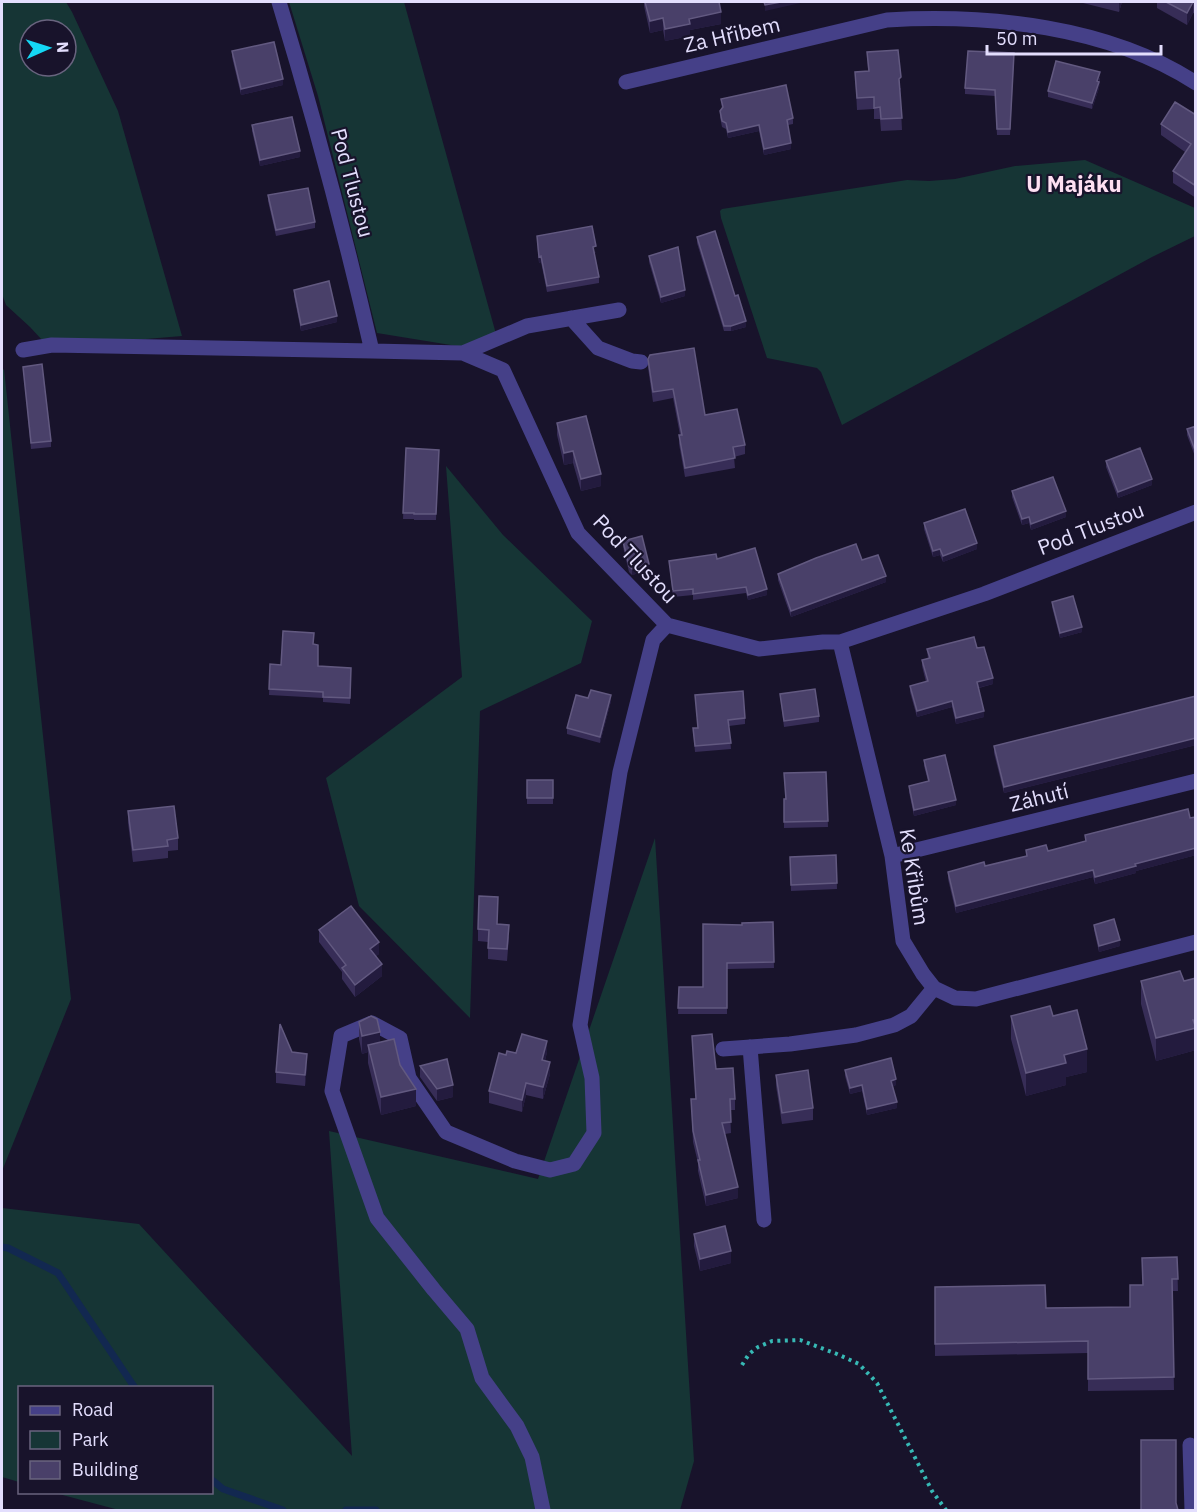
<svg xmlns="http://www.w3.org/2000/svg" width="1197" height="1512" font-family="'IBM Plex Sans',sans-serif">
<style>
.green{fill:#163535;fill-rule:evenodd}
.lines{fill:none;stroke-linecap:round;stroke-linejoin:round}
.stream{stroke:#122850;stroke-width:7}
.path{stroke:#37b9b5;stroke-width:4;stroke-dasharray:3 4.5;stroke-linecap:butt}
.minor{stroke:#454088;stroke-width:15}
.wall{fill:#372d57}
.shaded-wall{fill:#231b3e}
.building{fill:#494069;stroke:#625980;stroke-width:1.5}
.labels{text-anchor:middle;stroke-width:4.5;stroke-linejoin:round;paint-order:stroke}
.street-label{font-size:21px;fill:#e3defd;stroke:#18132b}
.neighbourhood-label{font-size:22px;font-weight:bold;fill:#fee0f2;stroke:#18132b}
</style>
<rect width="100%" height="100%" fill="#18132b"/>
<path class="green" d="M2 2H66L72 12 118 111 182 336 146 339 43 341 30 327 6 305 2 294ZM30 30H66V66H30Z
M289 2H404L496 334 463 347 377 333 318 96Z
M1085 160 1195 208V236L1152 257 842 425 821 372 817 368 767 358 721 218 720 211 722 209 907 180 929 181 955 179 1015 166Z
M4 369 71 999 2 1171V371Z
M446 466 503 535 592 621 581 663 480 711 470 1018 359 906 326 778 462 677Z
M655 838 694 1461 680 1510H119L55 1493 212 1492V1388H20L19 1482 2 1477V1208L139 1224 352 1456 329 1131 538 1179Z"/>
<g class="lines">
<path class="stream" d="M2 1247 8 1248 58 1273 135 1388
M212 1480 223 1489 283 1510
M346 1510H376"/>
<path class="path" d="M742 1365 749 1354 758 1347 772 1341 800 1340 837 1354 859 1364 877 1383 932 1491 946 1510"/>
<path class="minor" d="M279 2C314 117 345 234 372 351L463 353 503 370 578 533 667 625 759 649 823 642H840L984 594 1196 512
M626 82 887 20C989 14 1108 26 1196 83
M571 318 598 348 632 361 641 362
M23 350 52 345 372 351
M463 353 527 326 619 310
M840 642 892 856 903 941 923 974 934 988 955 998 976 999 1196 942
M892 856 1196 781
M750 1047 764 1220
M723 1049 790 1044 856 1035 894 1025 911 1016 934 988
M1190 1445 1192 1510
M543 1510 532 1457 517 1426 482 1378 467 1329 434 1290 377 1218 332 1091 341 1036 372 1023 400 1038 409 1078 446 1132 515 1161 550 1170 574 1164 594 1133 592 1078 580 1025 620 772 653 640 667 625"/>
</g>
<path class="wall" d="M644 2H719L721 24 690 30V36L665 41 663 30 650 33 644 6Z
M1079 2H1122L1119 12Z
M1157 2H1196V14L1193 13 1187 25 1157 8Z
M232 51 283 85 241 95 232 57Z
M867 52 901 89 900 90 902 130 881 131 880 119H874V109L857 110 855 72 868 71Z
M1014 59 1010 135H997L995 96 965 94V88Z
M1100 78 1099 88 1092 109 1048 97V91Z
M721 99 793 118V124L788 125 791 149 764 155 759 131 728 138 726 129 722 127 720 117V111L722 109Z
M1196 115V198L1173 183V171L1185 152 1161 135V124Z
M252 125 300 157 260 166 252 131Z
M268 195 315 222V228L276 236 268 201Z
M697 237 735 296 746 327 731 331H724L697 243Z
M537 242 596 252 594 253 599 277V283L547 292 541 262 539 263Z
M649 256 685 296 661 303 649 262Z
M294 290 337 322 301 331 294 296Z
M648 359 705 415 745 445V454L734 457 735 468 685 477 679 444 680 435 673 398 653 402 648 368Z
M23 367 51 441V447L31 449Z
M557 423 601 486 581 491 573 463 564 465 557 435Z
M1196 426V459L1187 435V429Z
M406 448 439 450 436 520H414V519H403Z
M1106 461 1152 485 1118 498 1106 467Z
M1012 491 1066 517 1031 530 1029 523 1022 525 1012 497Z
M924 523 977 549 943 562 940 555 933 557 924 529Z
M623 541 649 570 632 575 629 572 623 547Z
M717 559 767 595 748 600 746 593 693 600V595L673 597 669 561Z
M862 560 886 582 791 617 778 580V574Z
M1052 602 1082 632 1060 638 1052 607Z
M313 644 318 666 351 668 350 704 323 702V698L269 695 270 664 281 665Z
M977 648 993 684 979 688 984 717 956 724 952 707 917 717 910 692V686L926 682 922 666V660L928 659 927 649Z
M780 694 819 716V722L784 727Z
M695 695 745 718V724L729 726 731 749 695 752 693 728H698Z
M1196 696V745L1004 793 994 753V746Z
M588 698 611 701 600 743 567 734V728Z
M924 760 956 805 914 816 909 792V786L928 781 924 766Z
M826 772 828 827 784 828V799H785Z
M527 780H553V804H527Z
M128 811 178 838V850L168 851V858L133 862 128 823Z
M1196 817V855L1136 871V873L1095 884 1093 877 956 913 948 879V872L985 866 1026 856V850L1048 851 1085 841V835Z
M836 855 837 889 791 891 790 857Z
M498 909 497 924 509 937 507 961 488 959V942L478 941V929Z
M773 922 774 968 727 969V1014H678L679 987H703L742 925Z
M1094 925 1120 946 1099 952 1094 930Z
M319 930 379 954 376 956 382 976 355 997 342 979V972L319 942Z
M1196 978V1050L1156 1061 1141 1004V981H1184Z
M1011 1016 1087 1072 1066 1077V1085L1026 1096 1011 1039Z
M359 1022 380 1042 400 1065 416 1106 381 1115 368 1063V1052L362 1054 359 1039Z
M692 1036 716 1069 735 1099V1110H730L731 1133 725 1134 738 1198 706 1206 698 1171V1163L693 1142 691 1099H696Z
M292 1052 307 1066 305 1086 276 1083V1072Z
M547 1052 545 1061 550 1074 543 1099 526 1095 522 1112 489 1103V1091L506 1055 516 1053Z
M420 1066 453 1097 437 1101 420 1077Z
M845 1070 896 1085 893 1086 897 1108 867 1115 862 1091 850 1094 845 1076Z
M776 1075 813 1108V1120L782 1124 776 1086Z
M694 1234 731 1263 700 1271 694 1246Z
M1177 1257 1178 1291H1172L1174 1390 1088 1391V1353L935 1356V1287L1046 1308 1130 1307 1143 1285Z"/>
<path class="shaded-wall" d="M781 2H805L765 11V5Z
M1119 2H1122L1119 12Z
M1193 2V13L1187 25V13Z
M721 12V24L690 30V36L665 41V29L689 19Z
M663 18V30L650 33V21Z
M1100 72 1099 88 1092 109V103Z
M283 79V85L241 95V89Z
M759 125V131L728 138V132Z
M791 143V149L764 155V149Z
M300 151V157L260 166V160Z
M541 256V262L539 263V257Z
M685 290V296L661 303V297Z
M337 316V322L301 331V325Z
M746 321V327L731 331V326Z
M573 451V463L564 465V453Z
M601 474V486L581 491V479Z
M1152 479V485L1118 498V492Z
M1066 511V517L1031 530V524Z
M1029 517V523L1022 525V519Z
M977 543V549L943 562V556Z
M940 549V555L933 557V551Z
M649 564V570L632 575V569Z
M886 576V582L791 617V611Z
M767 589V595L748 600V595Z
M1082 627V632L1060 638V633Z
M993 678V684L977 688V682Z
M611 695V701L600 743V737Z
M952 701V707L917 717V711Z
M984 711V717L956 724V718Z
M1196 738V745L1004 793V787Z
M956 800V805L914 816V810Z
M1196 848V855L1136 871V873L1095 884V877L1135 864Z
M1093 870V877L956 913V906Z
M1120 940V946L1099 952V946Z
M379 942V954L370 960V949Z
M382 964V976L355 997V985Z
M1193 1020H1196V1050L1156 1061V1038Z
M380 1032V1049L368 1045V1052L362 1054V1036Z
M547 1041V1052L542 1072V1060Z
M1087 1049V1072L1066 1077V1085L1026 1096V1073L1064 1055Z
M307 1054V1066L305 1086V1075Z
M550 1062V1074L543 1099V1087Z
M896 1079V1085L891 1087V1081Z
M526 1083V1095L522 1112V1100Z
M453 1085V1097L437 1101V1089Z
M862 1085V1091L850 1094V1088Z
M416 1089V1106L381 1115V1097Z
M897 1102V1108L867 1115V1109Z
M738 1187V1198L706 1206V1195Z
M731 1251V1263L700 1271V1259Z"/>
<path class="building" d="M645 2H719L721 12 689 19 690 24 665 29 663 18 650 21Z
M764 2H781L765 5Z
M1166 2H1193L1187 13Z
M274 42 283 79 241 89 232 51Z
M898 50 901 77 899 79 902 118 881 119 880 107 874 108V97L857 98 855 72 869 71 867 52Z
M968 51 1014 53 1010 129H997L995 90 965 88Z
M1056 61 1100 72 1097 81 1099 82 1092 103 1048 91Z
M786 85 793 118 787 120 791 143 764 149 759 125 728 132 726 123 722 121 720 111 723 107 721 99Z
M1175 102 1196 115V186L1173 171 1191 144 1161 124Z
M292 117 300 151 260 160 252 125Z
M308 188 315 222 276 230 268 195Z
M592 226 596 246 593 247 599 277 547 286 541 256 539 257 537 236Z
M715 231 735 296 738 295 746 321 731 326H724L697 237Z
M678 247 685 290 661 297 649 256Z
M329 281 337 316 301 325 294 290Z
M694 348 705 415 737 409 745 445 733 447 735 458 685 468 679 435H682L673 389 653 392 648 359 650 355Z
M42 364 51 441 31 443 23 367Z
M586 416 601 474 581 479 573 451 564 453 557 423Z
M1196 426V453L1187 429Z
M406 448 439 450 436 514H414V513H403Z
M1140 448 1152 479 1118 492 1106 461Z
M1053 477 1066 511 1031 524 1029 517 1022 519 1012 491Z
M965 509 977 543 943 556 940 549 933 551 924 523Z
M642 536 649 564 632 569 629 566 623 541Z
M856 544 862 560 878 555 886 576 791 611 778 574 816 558Z
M755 548 767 589 748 595 746 587 693 594V589L673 591 669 561 716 554 717 559Z
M1073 596 1082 627 1060 633 1052 602Z
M283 631 314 633 313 644 318 645V666L351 668 350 698 323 697V692L269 689 270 664 281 665Z
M974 637 977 648 984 647 993 678 977 682 984 711 956 718 952 701 917 711 910 686 928 681 922 660 930 658 927 649Z
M815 689 819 716 784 721 780 694Z
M591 690 611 695 600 737 567 728 576 695 588 698Z
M743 691 745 718 728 720 731 743 695 746 693 728H698L695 695Z
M1196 696V738L1004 787 994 746Z
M945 755 956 800 914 810 909 786 929 781 924 760Z
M826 772 828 821 784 822V799H786L784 773Z
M527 780H553V798H527Z
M174 806 178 838 167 840 168 846 133 850 128 811Z
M1188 809 1190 818 1196 817V848L1135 864 1136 866 1095 877 1093 870 956 906 948 872 984 862 985 866 1027 856 1026 850 1046 845 1048 851 1086 841 1085 835Z
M836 855 837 883 791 885 790 857Z
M479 896 498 897 497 924 509 925 507 949 488 948 489 930 478 929Z
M351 906 379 942 370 949 382 964 355 985 342 968 346 965 319 930Z
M1114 919 1120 940 1099 946 1094 925Z
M773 922 774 962 727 963V1008H678L679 987H703V924L742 925V923Z
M1180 971 1184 981 1196 978V1020H1193L1196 1028 1156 1038 1141 981Z
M1050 1006 1053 1016 1077 1010 1087 1049 1064 1055 1066 1063 1026 1073 1011 1016Z
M371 1016 377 1019 380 1032 362 1036 359 1022Z
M280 1024 292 1052 307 1054 305 1075 276 1072Z
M522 1034 547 1041 542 1060 550 1062 543 1087 526 1083 522 1100 489 1091 499 1053 506 1055 507 1051 516 1053Z
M712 1034 716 1069 733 1068 735 1099H730L731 1122 722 1123 738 1187 706 1195 698 1160H700L693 1131 691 1099H696L692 1036Z
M394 1039 400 1065 416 1089 381 1097 368 1045Z
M891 1058 896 1079 891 1081 897 1102 867 1109 862 1085 850 1088 845 1070Z
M447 1059 453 1085 437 1089 420 1066Z
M808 1070 813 1108 782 1113 776 1075Z
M725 1226 731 1251 700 1259 694 1234Z
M1177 1257 1178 1279H1172L1174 1377 1088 1379V1341L935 1344V1287L1045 1285 1046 1308 1130 1307V1285H1143L1142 1258Z
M1141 1440H1176V1503L1178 1510H1141Z"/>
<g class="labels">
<g class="street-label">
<text transform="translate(732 35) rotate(-13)" y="7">Za Hřibem</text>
<text transform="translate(352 183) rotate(75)" y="7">Pod Tlustou</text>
<text transform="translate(1091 529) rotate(-21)" y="7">Pod Tlustou</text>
<text transform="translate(635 559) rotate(47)" y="7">Pod Tlustou</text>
<text transform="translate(1039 798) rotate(-14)" y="7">Záhutí</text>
<text transform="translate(914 877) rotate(81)" y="7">Ke Křibům</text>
</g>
<g class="neighbourhood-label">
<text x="1074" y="192">U Majáku</text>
</g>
</g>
<rect width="1197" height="1512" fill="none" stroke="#e3defd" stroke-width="6"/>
<rect x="18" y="1386" width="195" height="108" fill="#18132b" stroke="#69647f" stroke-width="1.5"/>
<rect x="30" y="1406" width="30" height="9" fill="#454088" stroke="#69647f" stroke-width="1.5"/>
<text x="72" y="1416" font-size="18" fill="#e3defd">Road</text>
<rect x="30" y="1431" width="30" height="18" fill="#163535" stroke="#69647f" stroke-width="1.5"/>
<text x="72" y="1446" font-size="18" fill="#e3defd">Park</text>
<rect x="30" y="1461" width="30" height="18" fill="#494069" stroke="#69647f" stroke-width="1.5"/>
<text x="72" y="1476" font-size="18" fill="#e3defd">Building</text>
<g transform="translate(48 48) rotate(87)"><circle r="28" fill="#18132b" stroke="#69647f" stroke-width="1.5"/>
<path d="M0-4.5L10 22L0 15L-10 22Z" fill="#14d7f4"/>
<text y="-9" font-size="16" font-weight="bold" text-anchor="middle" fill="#e3defd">N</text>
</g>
<path d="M987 45v9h174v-9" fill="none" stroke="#e3defd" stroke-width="3"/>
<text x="996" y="45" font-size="18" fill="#e3defd" stroke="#18132b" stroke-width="4.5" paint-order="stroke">50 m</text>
</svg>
